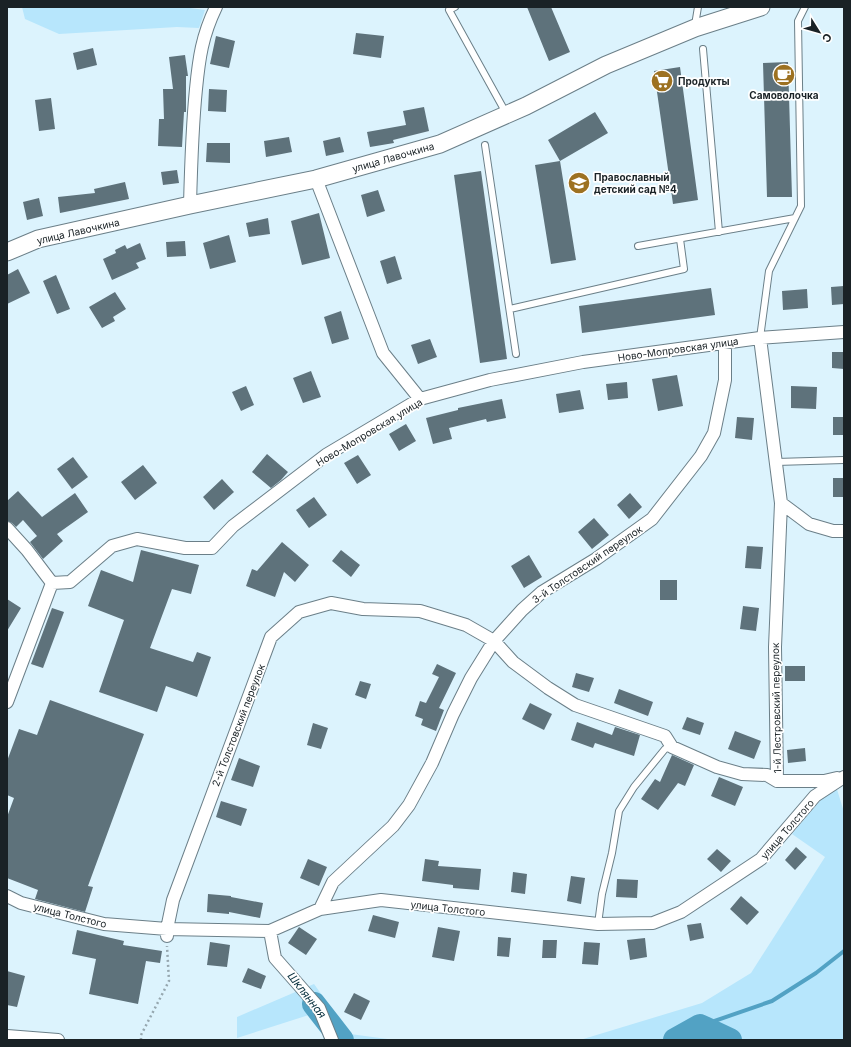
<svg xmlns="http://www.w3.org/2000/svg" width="851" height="1047" font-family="Inter,sans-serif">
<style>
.green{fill:#b7e6fc}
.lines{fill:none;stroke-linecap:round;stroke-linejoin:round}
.stream{stroke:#52a2c4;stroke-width:4}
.river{stroke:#52a2c4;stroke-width:24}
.building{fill:#5e727b}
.lane-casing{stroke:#6b7f88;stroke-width:8}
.street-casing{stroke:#6b7f88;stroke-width:14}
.secondary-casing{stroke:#6b7f88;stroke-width:19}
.path{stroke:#96a7af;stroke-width:2.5;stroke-dasharray:2 3;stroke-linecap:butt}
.lane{stroke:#fff;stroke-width:6}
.street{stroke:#fff;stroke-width:12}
.secondary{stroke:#fff;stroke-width:17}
.labels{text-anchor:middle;stroke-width:3.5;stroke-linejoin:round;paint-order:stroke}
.poi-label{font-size:10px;font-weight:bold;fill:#1a2226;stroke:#fff;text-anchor:start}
.street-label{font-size:10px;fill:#1a2226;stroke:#fff}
.water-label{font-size:11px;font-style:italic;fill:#09303e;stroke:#fff}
</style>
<rect width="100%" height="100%" fill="#dcf3fd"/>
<path class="green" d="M22 7H183L205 10 199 28 177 27 59 34 25 19Z
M835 783 844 812V1040H580L702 1003 751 973 825 857 792 834Z
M314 984 350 1034 395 1040H324L315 1013 237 1038V1017Z"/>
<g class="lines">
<path class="stream" d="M700 1026 772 1001 816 973 844 951"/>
<path class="river" d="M314 1004 342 1040
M675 1040 700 1026 730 1040"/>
</g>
<path class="building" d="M527 7H551L570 52 549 61Z
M356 33 384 36 381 58 353 54Z
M216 36 235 41 229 68 210 64Z
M93 48 97 65 77 70 73 53Z
M185 55 188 76H186V112H184L182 147 158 146 159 119H164L163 89H173L169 57Z
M788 62 792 197H767L763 63Z
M680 67 698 200 673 204 654 71Z
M209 89 227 90 226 112 208 111Z
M51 98 55 129 39 131 35 100Z
M424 107 429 131 393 140 394 143 370 147 367 132 406 125 403 111Z
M595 112 608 133 560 161 548 140Z
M289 137 292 152 266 157 264 141Z
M340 137 344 152 326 156 323 141Z
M207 143H230V163L206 162Z
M560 161 576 260 551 264 535 165Z
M177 170 179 183 163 185 161 172Z
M481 171 507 359 480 363 454 175Z
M125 182 129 199 60 213 58 197 95 193 94 189Z
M378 190 385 211 367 217 361 195Z
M39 198 43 216 27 220 23 202Z
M319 213 330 258 302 265 291 221Z
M268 218 270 234 249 237 246 223Z
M229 235 236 262 210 269 203 243Z
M185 241 186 256 167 257 166 242Z
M140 243 146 259 136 263 139 268 112 280 103 259 116 253 115 250 125 245 127 249Z
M395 256 402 279 387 284 380 261Z
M18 269 30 293 7 304V275Z
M56 275 70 309 57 314 43 281Z
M844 286V304L832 305 831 287Z
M711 288 715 315 582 333 579 306Z
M807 289 808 308 783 310 782 291Z
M115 292 126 309 113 317 115 321 102 328 89 307Z
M341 311 349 339 332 344 324 317Z
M430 339 437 357 418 364 411 345Z
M832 352H844V369L832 368Z
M311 371 321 397 303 403 293 378Z
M677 375 683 406 658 411 652 379Z
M627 382 628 398 608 400 606 384Z
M246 386 254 405 241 411 232 392Z
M791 386 817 387 816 409 791 408Z
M580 390 584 409 559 413 556 394Z
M502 399 506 418 487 422 486 419 449 428 452 439 433 444 426 418 458 410V408Z
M737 417 754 418 752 440 735 438Z
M833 417H844V435H833Z
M406 424 416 441 399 451 389 434Z
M267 454 288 472 281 480 271 488 252 472Z
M358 455 371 475 357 484 344 463Z
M73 457 88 477 72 489 57 469Z
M143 465 157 483 135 500 121 482Z
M833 478H844V497H833Z
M222 479 234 492 214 510 203 497Z
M18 491 42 517 75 493 88 512 57 534 63 541 43 559 30 542 37 536 23 520 16 527 12 523 7 521V501Z
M630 493 642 507 629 519 617 505Z
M314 497 327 515 309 528 296 510Z
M594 518 609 535 592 549 578 532Z
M282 542 309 565 295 582 284 572 275 597 246 586 252 569 257 571Z
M747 546 763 547 761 569 745 568Z
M141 550 199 565 191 594 172 589 150 648 193 662 197 652 211 657 197 697 166 686 157 712 99 692 124 620 88 606 101 570 133 582Z
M341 550 360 565 351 577 332 561Z
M529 555 542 577 524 588 511 566Z
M660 580H677V600H660Z
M7 599 21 608 7 631Z
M743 606 759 608 756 631 740 629Z
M52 608 64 612 43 668 31 664Z
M437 664 456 673 439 708 444 710 436 731 421 725 423 719 415 716 420 701 426 703 439 677 432 674Z
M785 666H805V681H785Z
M576 673 594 678 589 692 572 687Z
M360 681 371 684 366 699 355 695Z
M619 689 653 702 648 716 614 703Z
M50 700 144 734 88 886 93 887 85 912 35 899 38 890 7 878V817L14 798 7 795V761L19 729 37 735Z
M530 703 552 714 544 730 522 719Z
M687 717 704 723 700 735 682 729Z
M577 722 612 735 615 727 640 735 634 756 595 743 593 748 571 740Z
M313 723 328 728 321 749 307 745Z
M735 731 761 741 754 759 728 749Z
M805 748 806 761 788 763 787 750Z
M672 755 694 765 685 786 678 783 658 810 641 799 655 779 660 782Z
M239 758 260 766 253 787 231 780Z
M719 777 743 787 735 806 711 796Z
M221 801 247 809 241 826 216 817Z
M796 847 807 857 795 870 785 860Z
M717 849 731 861 721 872 707 859Z
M308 859 327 867 319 886 300 878Z
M425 859 439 861 438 866 481 869 479 890 453 888V885L422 881Z
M513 872 527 874 525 894 511 892Z
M571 876 585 878 581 904 567 901Z
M617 879 638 880 637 898 616 897Z
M208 894 231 896V897L263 903 260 918 229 912V914L207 912Z
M741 896 759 912 747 925 730 909Z
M373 915 399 922 395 938 368 931Z
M701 923 704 938 690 941 687 925Z
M299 927 317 939 306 955 288 943Z
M438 927 460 931 454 961 432 957Z
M77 930 124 941 123 945 162 951 160 963 146 961 138 1004 89 994 96 959 72 954Z
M498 937 511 938 509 957 497 956Z
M645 938 647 957 630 960 627 940Z
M543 940H557L556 958H542Z
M210 942 230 945 227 967 207 965Z
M584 942 600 943 598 965 582 964Z
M248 968 266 976 261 989 242 982Z
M7 971 25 976 17 1007 7 1005Z
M354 993 370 1001 361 1020 344 1012Z"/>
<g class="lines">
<g class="lane-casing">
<path id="lane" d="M455 7 449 10 506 113
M695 25 698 7
M703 49 719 232
M485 145 516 354
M638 246 795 218
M510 309 684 269 680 239
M760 338 769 271 801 206 798 21 805 7
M776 462 844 460
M598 924 602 894 612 853 619 811 634 787 665 749 672 747"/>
</g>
<g class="street-casing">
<path id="street" d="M316 179 383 353 420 399
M190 205C191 166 192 128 196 89 199 58 202 36 216 7
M781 503 809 524 833 531H844
M7 528 27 550 52 583
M52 583 70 582 112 546 137 539 185 548H212L233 526 326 455 420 399 490 380 583 362 760 338 844 332
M7 702 52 583
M777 781H824L837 778
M7 896 21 903 104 924 167 929 270 931 320 909 381 900 598 924 653 923 681 912 761 859 815 796 844 777
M320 909 333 882 393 826 409 805 432 763 453 714 471 678 494 641 522 610 542 592 596 559 652 519 701 456 714 433 725 380V343
M270 931 275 958 319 1008 332 1040
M167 936V929L173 900 271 637 299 612 331 603 363 609 420 611 466 625 494 641 513 662 548 688 575 705 665 736 672 747 717 767 742 774 767 775 777 781 775 647 781 503 760 338
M7 1036 58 1040"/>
</g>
<g class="secondary-casing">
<path id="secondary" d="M7 252 38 239 190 205 316 179 440 144 526 106 606 65 695 28 761 7"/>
</g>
<path class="path" d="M141 1040V1035L169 981 167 946"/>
<use href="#lane" class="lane"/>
<use href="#street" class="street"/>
<use href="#secondary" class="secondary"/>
</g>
<defs>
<g id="cafe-disc" transform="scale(1.15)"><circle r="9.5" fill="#9d7121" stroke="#fff"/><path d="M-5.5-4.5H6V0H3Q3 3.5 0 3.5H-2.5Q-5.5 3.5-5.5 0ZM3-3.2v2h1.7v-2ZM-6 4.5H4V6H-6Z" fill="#fff"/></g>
<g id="supermarket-disc" transform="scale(1.15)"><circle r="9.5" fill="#9d7121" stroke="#fff"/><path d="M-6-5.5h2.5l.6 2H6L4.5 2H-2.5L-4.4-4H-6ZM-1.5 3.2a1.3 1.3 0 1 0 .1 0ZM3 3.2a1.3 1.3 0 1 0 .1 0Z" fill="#fff"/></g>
<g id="school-disc" transform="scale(1.15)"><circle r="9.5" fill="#9d7121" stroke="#fff"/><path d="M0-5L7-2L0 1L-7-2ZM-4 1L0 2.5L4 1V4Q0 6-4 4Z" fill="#fff"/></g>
</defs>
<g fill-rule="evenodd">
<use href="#cafe-disc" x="784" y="75"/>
<use href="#supermarket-disc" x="662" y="81"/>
<use href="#school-disc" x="579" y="183"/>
</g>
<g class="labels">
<g class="poi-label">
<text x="678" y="85">Продукты</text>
<text x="784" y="99" text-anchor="middle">Самоволочка</text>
<text x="594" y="181">Православный<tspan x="594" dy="12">детский сад №4</tspan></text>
</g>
<g class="street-label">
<text transform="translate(393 157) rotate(-16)" y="4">улица Лавочкина</text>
<text transform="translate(78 231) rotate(-13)" y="4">улица Лавочкина</text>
<text transform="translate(678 349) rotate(-8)" y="4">Ново-Мопровская улица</text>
<text transform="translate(369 432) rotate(-31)" y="4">Ново-Мопровская улица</text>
<text transform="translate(587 564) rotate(-34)" y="4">3-й Толстовский переулок</text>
<text transform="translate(776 708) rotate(-91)" y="4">1-й Лестровский переулок</text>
<text transform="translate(238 725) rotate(-69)" y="4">2-й Толстовский переулок</text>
<text transform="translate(787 829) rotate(-49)" y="4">улица Толстого</text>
<text transform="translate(448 908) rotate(6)" y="4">улица Толстого</text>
<text transform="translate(70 915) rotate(14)" y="4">улица Толстого</text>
</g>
<g class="water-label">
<text transform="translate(307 995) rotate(52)" y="4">Шклянная</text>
</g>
</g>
<rect width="851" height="1047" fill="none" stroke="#1a2226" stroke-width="16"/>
<g transform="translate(819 32) rotate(127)" stroke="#ffffff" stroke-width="3" paint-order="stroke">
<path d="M0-3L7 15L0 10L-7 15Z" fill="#1a2226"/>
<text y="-6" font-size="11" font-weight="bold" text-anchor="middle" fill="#1a2226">С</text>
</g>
</svg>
